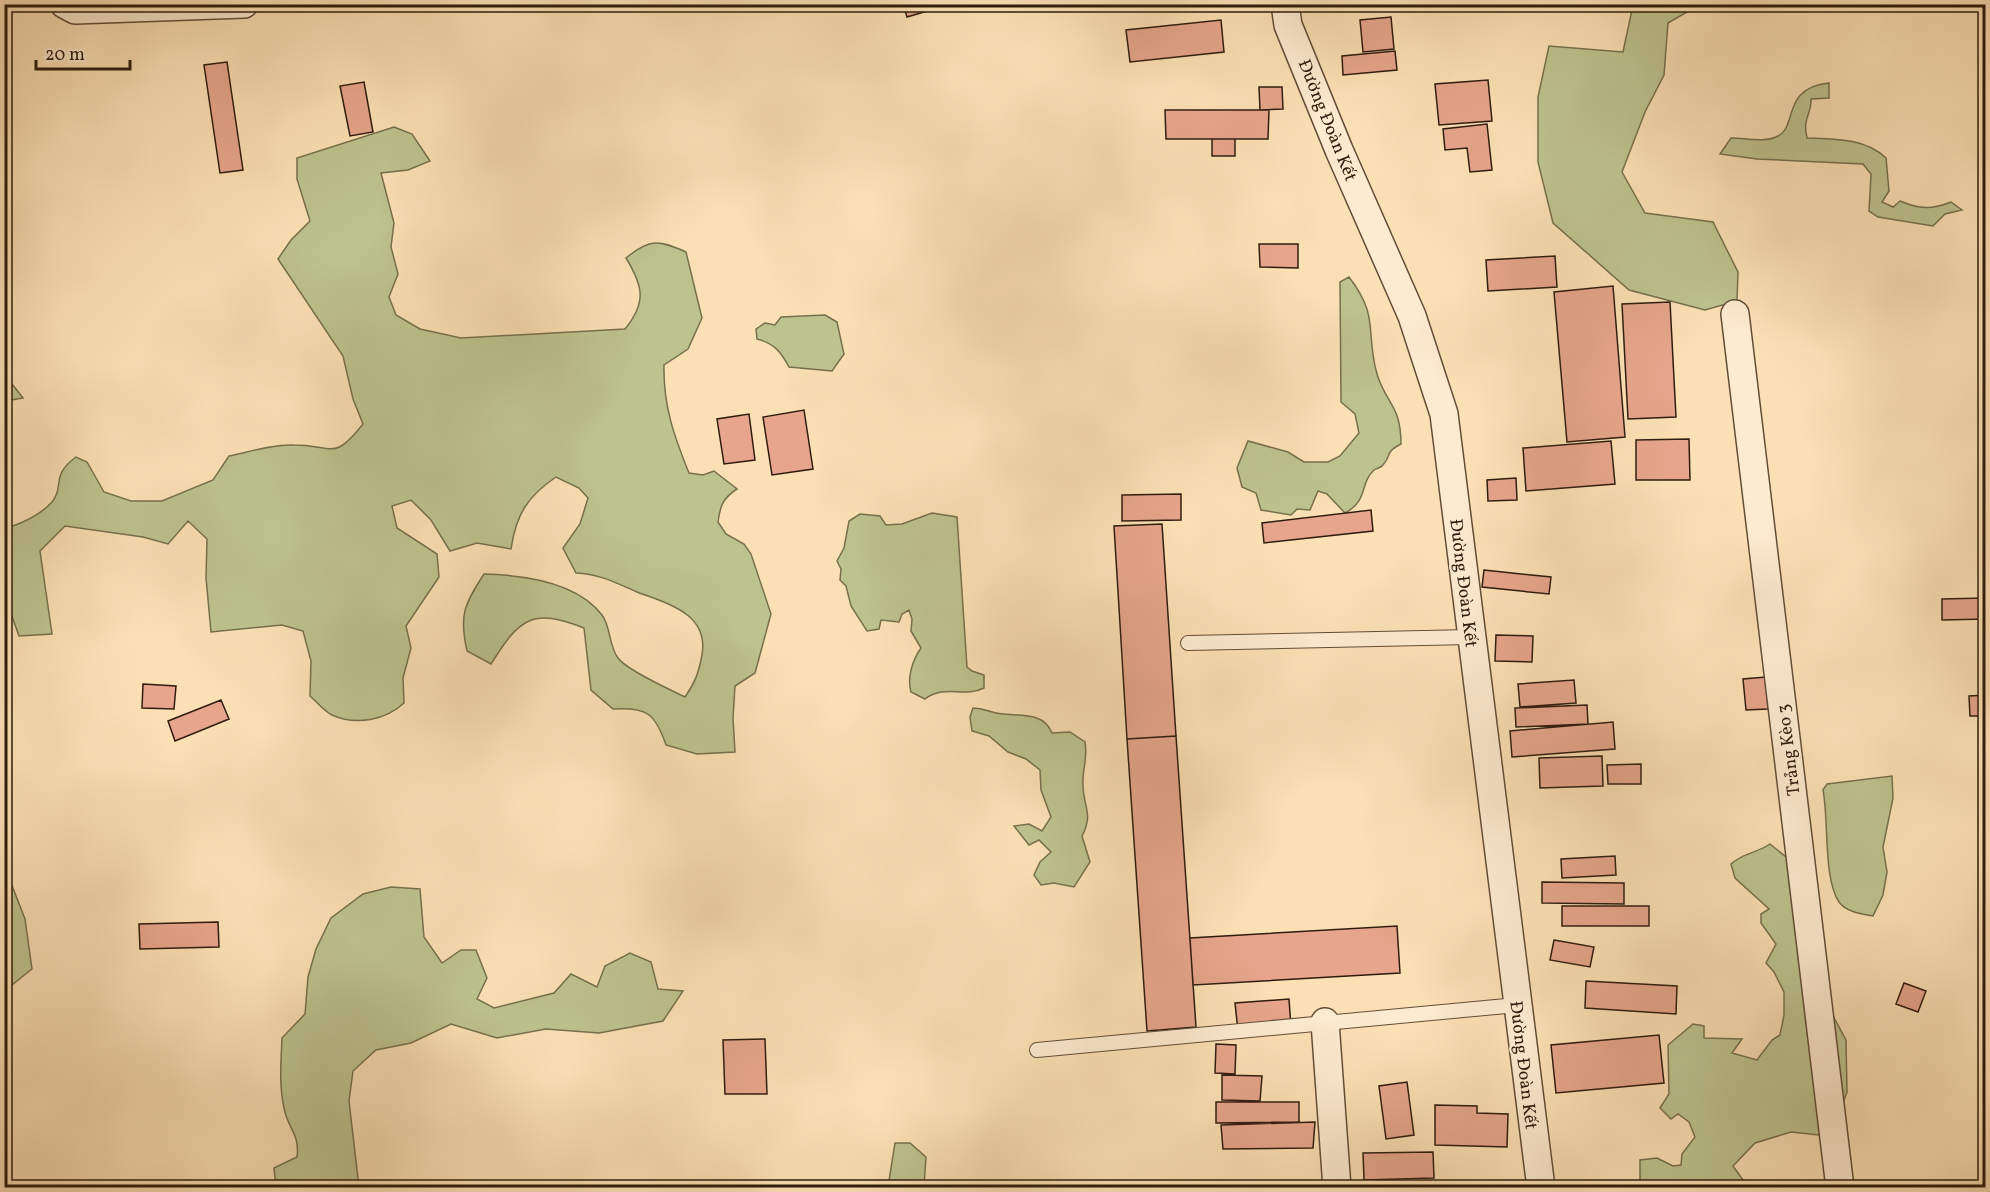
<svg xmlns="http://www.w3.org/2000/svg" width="1990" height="1192" font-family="Vollkorn,serif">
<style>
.green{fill:#bdc38f;stroke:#76704e;stroke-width:1.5}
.building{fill:#e6a58c;stroke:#2f1c0e;stroke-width:1.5}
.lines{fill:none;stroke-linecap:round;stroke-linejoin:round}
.service-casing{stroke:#624d38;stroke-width:16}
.minor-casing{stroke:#624d38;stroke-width:30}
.service{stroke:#fdebcf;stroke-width:14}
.minor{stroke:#fdebcf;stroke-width:27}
.labels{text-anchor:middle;stroke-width:4.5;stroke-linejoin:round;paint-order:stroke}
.street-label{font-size:18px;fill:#2f1c0e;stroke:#fdebcf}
</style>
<rect width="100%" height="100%" fill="#fce0b5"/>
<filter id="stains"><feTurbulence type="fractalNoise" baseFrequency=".00333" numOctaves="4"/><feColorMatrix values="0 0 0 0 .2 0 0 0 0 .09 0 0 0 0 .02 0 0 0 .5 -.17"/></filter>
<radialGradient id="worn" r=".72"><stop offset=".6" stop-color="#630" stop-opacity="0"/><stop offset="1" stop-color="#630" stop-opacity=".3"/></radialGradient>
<path class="green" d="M1633 5H1699L1668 23 1664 75 1645 112 1622 172 1645 213 1713 222 1738 272 1737 301 1705 310 1629 290 1553 223 1538 162V97L1549 46 1623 52Z
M1829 83V98L1811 99C1812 115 1802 117 1807 138 1834 139 1865 138 1886 158L1889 191 1882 202 1893 207 1900 201C1919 209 1931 210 1951 202L1962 210 1945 214 1933 226 1878 217 1869 211 1871 174 1863 164 1757 159 1720 154 1731 138C1745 138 1766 143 1778 136 1798 126 1781 88 1829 83Z
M394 127 412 134 430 161 408 170 381 173 394 223 391 247 398 274 389 297 396 315 420 329 461 338 625 329C647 302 643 286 626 258 650 238 659 240 686 252L702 318 688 349 664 365C663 405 674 436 689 473L703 475 714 471 737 489C723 498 720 506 718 522L726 534 744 544 751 554 771 614 755 673 735 686 733 718 735 752 697 754 666 745C655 713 647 707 613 709L591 690 584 628C532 607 519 619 491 664L467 651C459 615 464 605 484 574 522 575 577 582 602 615 611 627 609 647 618 658 626 670 671 690 685 697 695 683 699 672 702 655 709 614 669 604 637 592 616 583 600 574 576 573L563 548 580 524 588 498 579 488 556 477C528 496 516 514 511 549L477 543 450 551 431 520 411 500 392 506 397 528 437 554 439 577 406 626 411 648 403 678 404 703C386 720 356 726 332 715 324 711 317 702 310 696L311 661 303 631 282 625 211 632 206 578 207 539 188 521 168 544 143 537 65 526 40 551 52 634 19 636 5 597V513L10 527C25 522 41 514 52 502 65 486 50 476 76 457L87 462 104 492 131 501H162L213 480 229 456C249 452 273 444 294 445 334 445 333 462 363 424L353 399 343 356 278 259 291 240 310 221 297 179V158Z
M1349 277C1380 317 1365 332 1377 374 1386 404 1401 405 1401 444 1384 453 1392 455 1383 465 1381 468 1377 468 1374 470 1359 484 1369 500 1345 513L1327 494 1318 491 1310 510 1297 509 1291 515 1261 510 1256 493 1242 487 1237 468 1248 441 1288 452 1304 462H1328L1340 456 1359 433 1355 414 1341 402 1340 282Z
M825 315 837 322 844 354 832 371 789 367C781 352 774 343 757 339L756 329 765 323 775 325 781 317Z
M4 375H5L23 398 5 401Z
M932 513 957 517 967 667 972 671 984 675V688C964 698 945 684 925 699L911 692C907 678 912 661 921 648L911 631 912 619 909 610 902 614 899 622 881 620 879 629 867 631 851 606 846 586 840 580 841 569 837 561 844 548 849 521 860 514 880 516 886 525 902 524Z
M973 708C983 708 987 711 996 713 1016 717 1043 710 1052 733L1070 732 1085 742C1088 759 1082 769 1083 785 1083 806 1094 814 1082 836L1090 862 1074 887 1054 883 1041 885 1034 875 1040 862 1051 852 1039 840 1029 845 1014 826 1029 824 1042 831 1051 817 1041 790 1040 770 1026 759 1008 752 989 736 972 731 970 717Z
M1892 776 1893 798 1883 847 1887 872 1883 895 1873 916C1862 914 1846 912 1839 902 1823 878 1829 820 1823 790L1827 784Z
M1770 844 1786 857 1797 878 1833 1016 1846 1040 1847 1092 1841 1108 1837 1137 1791 1132 1755 1143 1733 1166 1748 1187H1640V1160L1657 1158 1673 1166 1681 1165 1682 1154 1695 1137 1689 1122 1678 1114 1671 1119 1660 1108 1669 1094 1668 1045 1693 1024 1704 1026V1038L1742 1039 1732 1053 1757 1060 1772 1040 1780 1035 1784 1015V992L1774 972 1766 963 1776 944 1761 923V914L1769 909 1735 878 1731 864C1743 853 1757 853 1770 844Z
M4 865 25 919 32 969 12 985 5 974Z
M391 887 420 889 424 937 442 963 461 950H476L487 978 477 999 494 1008 554 993 571 974 597 987 605 966 630 953 651 962 658 989 683 991 663 1021 599 1033 546 1029 497 1038 451 1024 411 1043 376 1050 353 1071 349 1101 359 1187H276L274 1168 297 1157C300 1134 288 1129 284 1108 279 1085 281 1062 282 1038L305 1014 308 977 316 949 331 918 363 894Z
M895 1143H910L926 1157 924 1187H888Z"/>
<path class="building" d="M903 4H929L931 10 907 17Z
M1391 17 1394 49 1363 52 1360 20Z
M1221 20 1224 52 1130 62 1126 30Z
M1395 51 1397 70 1343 75 1342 56Z
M227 62 243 170 220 173 204 65Z
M1488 80 1492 121 1439 125 1435 84Z
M364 82 373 132 350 136 340 86Z
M1259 87H1282L1283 109 1260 110Z
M1165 110H1269L1268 139H1166Z
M1487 124 1492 170 1470 172 1467 148 1445 150 1443 129Z
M1212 139H1235V156H1212Z
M1259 244H1298V268L1260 267Z
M1555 256 1557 287 1488 291 1486 260Z
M1613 286 1625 437 1567 442 1554 292Z
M1670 302 1676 417 1628 419 1622 304Z
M804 410 813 469 772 475 763 417Z
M749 414 755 460 724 464 717 419Z
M1689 439 1690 480H1636V440Z
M1611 441 1615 484 1526 491 1523 448Z
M1516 478 1517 500 1488 501 1487 480Z
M1181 494V520L1122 521V495Z
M1371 510 1373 531 1264 543 1262 523Z
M1162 524 1176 736 1127 739 1114 526Z
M1484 570 1551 577 1549 594 1482 587Z
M1986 598V619L1942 620V599Z
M1496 635 1533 636 1532 662 1495 661Z
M1766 677 1768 709 1746 710 1743 679Z
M1574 680 1576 703 1520 707 1518 684Z
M143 684 176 686 174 709 142 708Z
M1986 695V716H1970L1969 696Z
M221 700 229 719 175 741 168 721Z
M1587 705 1588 724 1516 727 1515 708Z
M1613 722 1615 749 1512 757 1510 731Z
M1176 736 1196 1027 1147 1031 1127 739Z
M1602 756 1603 786 1540 788 1539 758Z
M1641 764V784H1608L1607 765Z
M1615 856 1616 875 1562 878 1561 859Z
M1542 882 1624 883V904L1542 903Z
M1562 906H1649V926H1562Z
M218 922 219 947 140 949 139 924Z
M1397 926 1400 973 1193 985 1190 938Z
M1554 940 1594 947 1590 967 1550 960Z
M1586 981 1677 986 1676 1014 1585 1008Z
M1904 983 1926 991 1918 1012 1896 1004Z
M1289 999 1291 1027 1238 1031 1235 1003Z
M1659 1035 1664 1083 1556 1093 1551 1045Z
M765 1039 767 1094H725L723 1040Z
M1216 1044 1236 1045 1235 1074 1215 1073Z
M1222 1075 1262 1076 1260 1101 1222 1100Z
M1407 1082 1414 1135 1386 1139 1379 1086Z
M1216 1102H1299V1122L1216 1123Z
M1435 1105 1477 1106V1113L1508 1114 1507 1147 1435 1145Z
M1315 1122 1313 1148 1223 1149 1221 1125Z
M1433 1152 1434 1178 1364 1180 1363 1153Z"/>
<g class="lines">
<g class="service-casing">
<path id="service" d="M1188 643 1471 637
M1037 1050 1517 1005"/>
</g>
<g class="minor-casing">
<path id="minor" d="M64 4 75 10 244 4
M1285 4 1288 25 1339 150 1412 316 1444 414 1541 1188
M1735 314 1840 1188
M1325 1022 1337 1188"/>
</g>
<use href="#service" class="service"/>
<use href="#minor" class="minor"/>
</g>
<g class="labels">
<g class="street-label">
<text transform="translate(1328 120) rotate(68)" y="6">Đường Đoàn Kết</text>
<text transform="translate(1464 583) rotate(83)" y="6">Đường Đoàn Kết</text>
<text transform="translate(1788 750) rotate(-97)" y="6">Trảng Kèo 3</text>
<text transform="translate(1524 1065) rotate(83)" y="6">Đường Đoàn Kết</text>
</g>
</g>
<rect width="1990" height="1192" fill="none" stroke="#fce0b5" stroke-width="24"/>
<rect x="6" y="6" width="1978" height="1180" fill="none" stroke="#2f1c0e" stroke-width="3"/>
<rect x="12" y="12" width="1966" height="1168" fill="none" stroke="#2f1c0e" stroke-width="1.5"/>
<path d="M36 60v9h94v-9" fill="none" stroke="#2f1c0e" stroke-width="3"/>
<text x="45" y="60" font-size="18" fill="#2f1c0e" stroke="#fdebcf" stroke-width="4.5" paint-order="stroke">20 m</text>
<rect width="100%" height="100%" filter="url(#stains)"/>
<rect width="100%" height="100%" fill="url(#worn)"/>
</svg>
